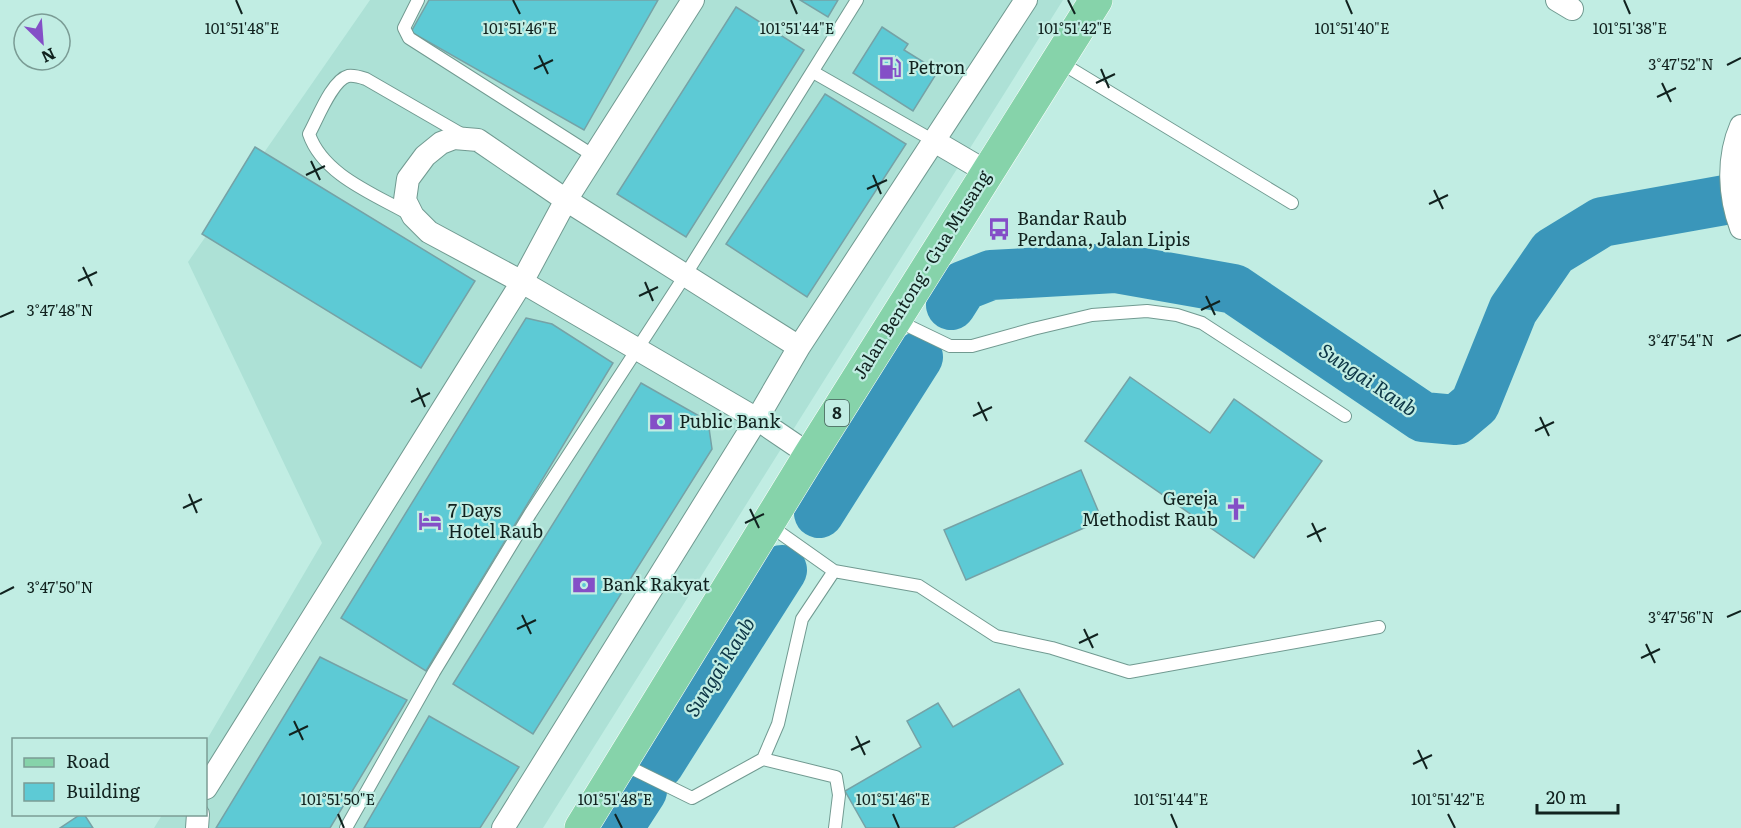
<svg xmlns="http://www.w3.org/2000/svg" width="1741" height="828" font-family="Literata,serif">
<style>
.built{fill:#ade1d6}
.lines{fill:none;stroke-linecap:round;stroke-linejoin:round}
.river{stroke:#3a96ba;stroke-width:50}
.building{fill:#5dcad5;stroke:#76a2a6;stroke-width:1.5}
.lane-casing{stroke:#719a91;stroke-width:14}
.street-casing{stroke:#719a91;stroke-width:24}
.primary-casing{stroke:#fff;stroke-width:34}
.lane{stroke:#fff;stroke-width:12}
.street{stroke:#fff;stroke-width:22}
.primary{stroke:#86d3aa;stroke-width:33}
.ticks{fill:none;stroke:#11221f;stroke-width:2}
.labels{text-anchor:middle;stroke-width:4.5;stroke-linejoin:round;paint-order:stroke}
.shield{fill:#c1ede3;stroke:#465f5a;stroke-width:1.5}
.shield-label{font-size:16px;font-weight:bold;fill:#11221f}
.poi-label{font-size:18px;fill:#11221f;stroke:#c1ede3;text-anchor:start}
.street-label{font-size:18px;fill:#11221f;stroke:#c1ede3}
.water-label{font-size:20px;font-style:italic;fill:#0d3646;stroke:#c1ede3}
.ticks-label{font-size:15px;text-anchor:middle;fill:#11221f;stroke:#c1ede3;stroke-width:4.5;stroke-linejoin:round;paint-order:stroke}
</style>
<rect width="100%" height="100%" fill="#c1ede3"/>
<path class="built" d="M370 0H1063L543 828H154L162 815 206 814V741L322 543 188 262Z"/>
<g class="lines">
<path class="river" d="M951 305 963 286 991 275 1115 268 1234 289 1423 417 1456 420 1475 404 1513 310 1553 252 1602 222 1741 197
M819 513 918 357
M659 764 782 570
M618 828 642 791"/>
</g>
<path class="building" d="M429 0H658L584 130 411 32Z
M800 0H838L828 17Z
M736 7 804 50 686 237 617 194Z
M882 27 908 44 904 50 938 71 913 111 853 73Z
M825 94 906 144 807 297 726 244Z
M255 147 475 281 421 368 202 234Z
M526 318 552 324 613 363 426 671 341 618Z
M1130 377 1210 433 1234 399 1322 461 1254 558 1085 441Z
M641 383 708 421 712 449 533 734 453 684Z
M1081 470 1102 520 966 580 944 530Z
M320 657 407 700 330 828H216Z
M1019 689 1063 764 953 828H866L845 791 921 747 907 721 938 703 953 727Z
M429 716 519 767 480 828H364Z
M81 814H84L93 828H60Z"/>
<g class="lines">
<g class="lane-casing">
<path id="lane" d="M418 0 404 28 409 38 594 156
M1058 61 1292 203
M813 72 934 141
M409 214C374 194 323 175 309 134 317 120 332 80 348 76 354 75 360 77 366 79L463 135
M896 320 950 346H972L1033 329 1092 315 1147 311 1177 315 1202 323 1345 416
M769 525 834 571 919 586 996 636 1052 648 1129 672 1379 627
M834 571 802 619 778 724 763 759 836 777 839 795 835 828
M623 764 692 798 763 759
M346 828 434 672 530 514 686 274 857 0"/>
</g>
<g class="street-casing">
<path id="street" d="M1557 0 1572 9
M1741 126C1727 158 1729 196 1741 228
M934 141 987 172
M799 347 566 200 478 140 454 138 441 143 425 156 408 179 405 200 413 216 429 232 522 282 637 349 757 419 810 455
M206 788 522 282 566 200 693 0
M197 828 198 814
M503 828 757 419 799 347 1026 0"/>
</g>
<g class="primary-casing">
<path id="primary" d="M581 828 810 455 1096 0"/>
</g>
<use href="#lane" class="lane"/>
<use href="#street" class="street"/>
<use href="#primary" class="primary"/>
</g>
<path class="ticks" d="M236 0 242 14M513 0 520 14M791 0 797 14M1068 0 1075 14M1346 0 1352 14M1624 0 1630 14M539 55 548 74M1727 65 1741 58M534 69 553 60M1101 69 1109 88M1096 83 1115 74M1662 83 1671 102M1657 97 1676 88M311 161 320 180M306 175 325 166M873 175 881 194M867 189 887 180M1434 190 1443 209M1429 204 1448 195M83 267 92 286M78 281 97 272M645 282 653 301M639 296 658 287M1206 296 1215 315M1201 310 1220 301M0 317 14 311M1727 341 1741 335M417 388 425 407M411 402 430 393M978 402 987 421M973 416 992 407M1540 417 1549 436M1535 431 1554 422M189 494 197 513M183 508 202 499M750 509 759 528M745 523 764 514M1312 523 1321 542M1307 537 1326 528M0 594 14 587M522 615 531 634M1727 617 1741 611M517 629 536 620M1084 629 1093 648M1079 643 1098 634M1646 644 1655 663M1641 658 1660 649M294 721 303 740M289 735 308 726M856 736 865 755M851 750 870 741M1418 750 1427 769M1413 764 1432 755M338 814 344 828M615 814 622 828M893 814 899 828M1171 814 1177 828M1448 814 1455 828"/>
<defs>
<g id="fuel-bare" transform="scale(1.8)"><path d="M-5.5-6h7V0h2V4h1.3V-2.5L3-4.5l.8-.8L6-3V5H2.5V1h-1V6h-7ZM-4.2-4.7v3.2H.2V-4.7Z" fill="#844fc7" stroke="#c1ede3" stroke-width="2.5" paint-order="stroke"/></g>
<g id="bus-bare" transform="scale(1.8)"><path d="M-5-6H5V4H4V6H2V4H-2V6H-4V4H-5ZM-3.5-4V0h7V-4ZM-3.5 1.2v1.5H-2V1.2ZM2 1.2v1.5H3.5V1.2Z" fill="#844fc7" stroke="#c1ede3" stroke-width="2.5" paint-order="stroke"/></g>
<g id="bank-bare" transform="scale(1.8)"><path d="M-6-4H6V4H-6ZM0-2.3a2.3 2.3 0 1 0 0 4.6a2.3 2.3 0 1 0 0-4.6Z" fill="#844fc7" stroke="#c1ede3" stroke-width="2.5" paint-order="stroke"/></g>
<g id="church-bare" transform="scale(1.8)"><path d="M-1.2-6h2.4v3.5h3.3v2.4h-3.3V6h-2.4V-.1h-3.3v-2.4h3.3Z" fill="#844fc7" stroke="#c1ede3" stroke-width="2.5" paint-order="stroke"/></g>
<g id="hotel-bare" transform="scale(1.8)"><path d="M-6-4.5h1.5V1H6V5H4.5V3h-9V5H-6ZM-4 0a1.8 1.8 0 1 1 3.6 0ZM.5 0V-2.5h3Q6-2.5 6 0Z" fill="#844fc7" stroke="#c1ede3" stroke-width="2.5" paint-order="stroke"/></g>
</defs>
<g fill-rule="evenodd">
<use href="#fuel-bare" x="890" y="68"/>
<use href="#bus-bare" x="999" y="229"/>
<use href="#bank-bare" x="661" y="422"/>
<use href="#church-bare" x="1236" y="509"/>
<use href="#hotel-bare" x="430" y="521"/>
<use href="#bank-bare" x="584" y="585"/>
</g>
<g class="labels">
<rect class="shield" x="825" y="400" width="24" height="26" rx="4.5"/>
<g class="shield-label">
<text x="837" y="419">8</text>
</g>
<g class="poi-label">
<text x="908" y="74">Petron</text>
<text x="1017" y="225">Bandar Raub<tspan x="1017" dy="21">Perdana, Jalan Lipis</tspan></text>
<text x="679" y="428">Public Bank</text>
<text x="1218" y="505" text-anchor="end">Gereja<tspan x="1218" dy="21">Methodist Raub</tspan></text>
<text x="448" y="517">7 Days<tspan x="448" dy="21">Hotel Raub</tspan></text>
<text x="602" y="591">Bank Rakyat</text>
</g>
<g class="street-label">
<text transform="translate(922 275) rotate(-58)" y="6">Jalan Bentong - Gua Musang</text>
</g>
<g class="water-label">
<text transform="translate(1368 380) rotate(34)" y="7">Sungai Raub</text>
<text transform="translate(720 667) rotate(-58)" y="7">Sungai Raub</text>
</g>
</g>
<g class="ticks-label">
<text x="242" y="34">101°51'48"E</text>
<text x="520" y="34">101°51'46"E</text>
<text x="797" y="34">101°51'44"E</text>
<text x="1075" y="34">101°51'42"E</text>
<text x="1352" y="34">101°51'40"E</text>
<text x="1630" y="34">101°51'38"E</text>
<text x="1681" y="70">3°47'52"N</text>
<text x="60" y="316">3°47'48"N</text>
<text x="1681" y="346">3°47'54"N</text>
<text x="60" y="593">3°47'50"N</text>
<text x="1681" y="623">3°47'56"N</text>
<text x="338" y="805">101°51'50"E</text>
<text x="615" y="805">101°51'48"E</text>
<text x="893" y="805">101°51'46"E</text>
<text x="1171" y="805">101°51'44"E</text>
<text x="1448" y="805">101°51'42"E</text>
</g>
<rect x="12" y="738" width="195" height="78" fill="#c1ede3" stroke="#7b9c95" stroke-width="1.5"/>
<rect x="24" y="758" width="30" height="9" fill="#86d3aa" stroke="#7b9c95" stroke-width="1.5"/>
<text x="66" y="768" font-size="18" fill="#11221f">Road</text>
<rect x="24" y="783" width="30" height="18" fill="#5dcad5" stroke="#7b9c95" stroke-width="1.5"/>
<text x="66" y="798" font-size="18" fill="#11221f">Building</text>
<g transform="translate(42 42) rotate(155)"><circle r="28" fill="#c1ede3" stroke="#7b9c95" stroke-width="1.5"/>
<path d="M0-4.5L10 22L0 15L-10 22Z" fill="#844fc7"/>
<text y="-9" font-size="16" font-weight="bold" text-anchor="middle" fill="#11221f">N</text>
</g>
<path d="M1537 804v9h81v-9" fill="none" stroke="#11221f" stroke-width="3"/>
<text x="1546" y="804" font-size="18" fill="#11221f" stroke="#c1ede3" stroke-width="4.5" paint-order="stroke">20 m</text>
</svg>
